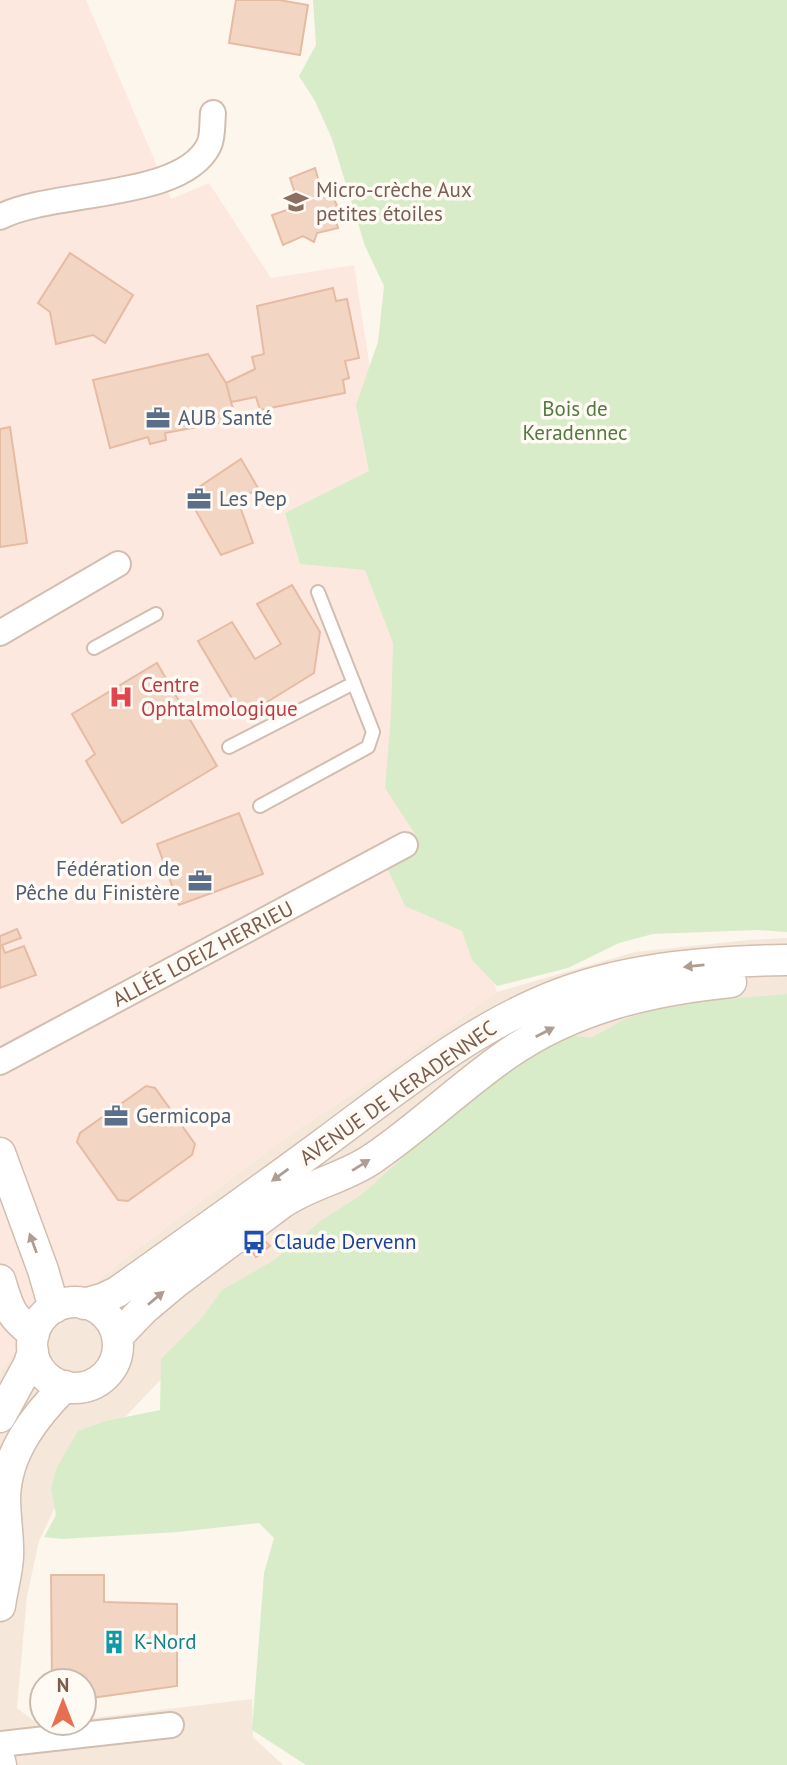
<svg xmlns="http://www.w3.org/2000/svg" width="787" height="1765" font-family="'PT Sans',sans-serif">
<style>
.residential{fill:#f5e8da}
.commercial{fill:#fde8e0}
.green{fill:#d8ecc9}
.building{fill:#f3d5c3;stroke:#e6bba3;stroke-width:2}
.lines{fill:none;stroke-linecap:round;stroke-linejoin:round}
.service-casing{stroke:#d1beb0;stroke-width:16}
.minor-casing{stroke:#d1beb0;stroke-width:28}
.tertiary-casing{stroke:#d1beb0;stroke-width:33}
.service{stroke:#fff;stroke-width:12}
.minor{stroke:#fff;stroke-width:24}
.tertiary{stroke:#fff;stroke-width:30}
.oneway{fill:#af9d94}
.labels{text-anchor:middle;stroke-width:7;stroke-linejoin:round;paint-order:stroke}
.education-label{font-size:21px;fill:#785e54;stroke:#fffaf3;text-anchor:start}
.park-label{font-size:21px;fill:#537a41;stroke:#fffaf3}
.service-label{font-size:21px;fill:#4e5e75;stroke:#fffaf3;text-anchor:start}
.health-label{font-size:21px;fill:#be3a42;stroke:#fffaf3;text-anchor:start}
.street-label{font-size:21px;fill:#7a5c4d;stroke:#fffaf3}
.transit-label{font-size:21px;fill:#164399;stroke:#fffaf3;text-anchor:start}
.culture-label{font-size:21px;fill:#0d838f;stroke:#fffaf3;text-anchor:start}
</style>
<rect width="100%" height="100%" fill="#fdf6ec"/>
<path class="residential" d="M787 938V1000L168 1372 110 1433 74 1467 39 1541 27 1596 17 1708 38 1724 84 1723V1719L252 1699 253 1737 283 1765H0V1373L16 1350 120 1262 293 1132 379 1076 497 992 635 952 749 940Z"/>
<path class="commercial" d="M0 0H86L171 199 209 183 271 278 354 265 374 394 403 687 497 992 379 1076 293 1132 120 1262 16 1350 0 1373Z"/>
<path class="green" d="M313 0H787V932L757 930 653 934 619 943 568 968 497 986 472 960 462 931 405 906 388 870 415 834 385 788 391 715 393 643 365 570 300 564 285 513 369 471 356 405 378 342 384 286 365 246 332 139 315 101 299 76 316 45Z
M787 994V1765H306L252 1730 264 1573 274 1538 259 1523 178 1532 62 1539 44 1537 56 1515 51 1489 56 1469 78 1431 106 1421 160 1410 161 1359 202 1318 222 1290 273 1261 322 1220 361 1195 427 1136 498 1078 569 1035 591 1038 625 1019 655 1010 713 1000Z"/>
<path class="building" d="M236 0H279L308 5 300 55 229 43Z
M315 168 319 182 326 186 337 205 333 211 338 228 317 233 314 242 303 236 283 245 272 215 287 210 294 190 290 178Z
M70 253 133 295 105 343 93 335 56 344 50 312 38 303Z
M333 288 336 301 347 299 359 358 345 361 349 378 343 380 345 393 260 410 256 397 231 402 226 383 255 369 252 357 264 354 257 306Z
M208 354 226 383 236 420 165 433 166 440 150 444 148 437 110 448 93 380Z
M10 427 27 543 0 547V429Z
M241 459 258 488 238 501 253 543 221 555 187 495Z
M292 585 320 632 314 673 243 717 198 641 232 622 255 659 281 644 257 604Z
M157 663 217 766 122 823 86 761 95 754 72 714Z
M239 813 263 874 179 905 157 844Z
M17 929 21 938 2 945 5 953 24 946 36 975 0 988V936Z
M146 1086 155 1088 195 1144 192 1155 128 1201 118 1200 77 1142 80 1133Z
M265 1241 270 1246 256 1257 252 1252Z
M51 1575H104V1602L177 1604V1686L84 1699V1681H52Z"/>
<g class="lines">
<g class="service-casing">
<path id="service" d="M94 648 156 614
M229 747 354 683
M260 806 368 747 373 732 318 592"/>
</g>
<g class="minor-casing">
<path id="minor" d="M0 217C51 190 183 200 209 145 213 137 212 123 213 113
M0 633 118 564
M0 1062 405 845
M0 1744 171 1725"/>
</g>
<g class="tertiary-casing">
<path id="tertiary" d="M0 1153 43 1270 54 1308
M0 1280C9 1309 10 1316 34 1334
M32 1345a43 43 0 1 1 86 0a43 43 0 1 1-86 0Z
M84 1304 102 1299 117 1292C186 1243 255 1194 324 1143 397 1089 475 1025 562 993 633 967 712 961 787 960
M117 1337 144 1309 175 1283 282 1203C310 1184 344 1178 372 1159 419 1127 460 1087 506 1055 573 1008 651 990 731 982
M0 1417 29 1364 33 1351
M0 1606C2 1590 7 1574 8 1557 9 1538 5 1518 5 1498 6 1453 35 1416 65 1386
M0 1761 1 1765"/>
</g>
<use href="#service" class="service"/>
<use href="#minor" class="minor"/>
<use href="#tertiary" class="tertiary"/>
</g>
<defs><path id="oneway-solid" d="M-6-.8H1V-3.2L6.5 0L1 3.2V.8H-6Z" transform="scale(1.75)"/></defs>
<g class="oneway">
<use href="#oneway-solid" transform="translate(694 966) rotate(174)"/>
<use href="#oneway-solid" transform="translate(545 1032) rotate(-27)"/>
<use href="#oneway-solid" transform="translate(361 1165) rotate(-32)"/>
<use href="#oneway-solid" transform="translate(280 1175) rotate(144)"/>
<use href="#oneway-solid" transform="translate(33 1243) rotate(-110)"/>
<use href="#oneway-solid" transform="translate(156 1298) rotate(-40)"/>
</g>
<defs>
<g id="school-bare" transform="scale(1.89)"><path d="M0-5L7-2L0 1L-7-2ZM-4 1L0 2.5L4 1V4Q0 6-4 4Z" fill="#8d6e63" stroke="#fffaf3" stroke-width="2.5" paint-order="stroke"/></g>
<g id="office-bare" transform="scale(1.89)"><path d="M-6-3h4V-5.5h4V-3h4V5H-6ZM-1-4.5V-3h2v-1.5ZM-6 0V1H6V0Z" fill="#5c6f8a" stroke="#fffaf3" stroke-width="2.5" paint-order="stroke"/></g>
<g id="hospital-bare" transform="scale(1.89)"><path d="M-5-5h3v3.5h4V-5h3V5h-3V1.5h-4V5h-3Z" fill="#e0444e" stroke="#fffaf3" stroke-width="2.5" paint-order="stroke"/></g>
<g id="bus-bare" transform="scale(1.89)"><path d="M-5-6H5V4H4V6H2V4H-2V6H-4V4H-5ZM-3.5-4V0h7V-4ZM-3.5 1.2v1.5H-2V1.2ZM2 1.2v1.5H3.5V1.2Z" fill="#1a4fb4" stroke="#fffaf3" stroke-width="2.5" paint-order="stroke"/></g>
<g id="building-bare" transform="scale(1.89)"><path d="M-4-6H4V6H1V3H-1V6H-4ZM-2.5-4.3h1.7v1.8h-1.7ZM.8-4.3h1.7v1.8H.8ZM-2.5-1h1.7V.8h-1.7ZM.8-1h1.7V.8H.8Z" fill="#0f9aa8" stroke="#fffaf3" stroke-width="2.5" paint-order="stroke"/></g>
</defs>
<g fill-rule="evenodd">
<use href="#school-bare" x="296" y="202"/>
<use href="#office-bare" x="158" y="418"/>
<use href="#office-bare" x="199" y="499"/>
<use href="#hospital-bare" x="121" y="697"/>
<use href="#office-bare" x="200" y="881"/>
<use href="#office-bare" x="116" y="1116"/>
<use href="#bus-bare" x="254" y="1242"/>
<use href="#building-bare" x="114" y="1642"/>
</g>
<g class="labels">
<g class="education-label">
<text x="316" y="197">Micro-crèche Aux<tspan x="316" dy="24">petites étoiles</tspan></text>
</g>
<g class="park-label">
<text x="575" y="416">Bois de<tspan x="575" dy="24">Keradennec</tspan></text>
</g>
<g class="service-label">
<text x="178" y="425">AUB Santé</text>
<text x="219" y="506">Les Pep</text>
<text x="180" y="876" text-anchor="end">Fédération de<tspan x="180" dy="24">Pêche du Finistère</tspan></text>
<text x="136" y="1123">Germicopa</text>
</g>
<g class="health-label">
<text x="141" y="692">Centre<tspan x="141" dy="24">Ophtalmologique</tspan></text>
</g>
<g class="street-label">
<text transform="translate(203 954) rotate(-28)" y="7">ALLÉE LOEIZ HERRIEU</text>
<text transform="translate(398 1093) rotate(-35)" y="7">AVENUE DE KERADENNEC</text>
</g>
<g class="transit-label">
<text x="274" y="1249">Claude Dervenn</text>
</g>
<g class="culture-label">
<text x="134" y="1649">K-Nord</text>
</g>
</g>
<g transform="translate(63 1702)"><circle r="33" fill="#fffaf3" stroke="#cabbb1" stroke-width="2"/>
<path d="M0-5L12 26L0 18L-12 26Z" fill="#e76f51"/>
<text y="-10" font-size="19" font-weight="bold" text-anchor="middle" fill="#7a5c4d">N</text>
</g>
</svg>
